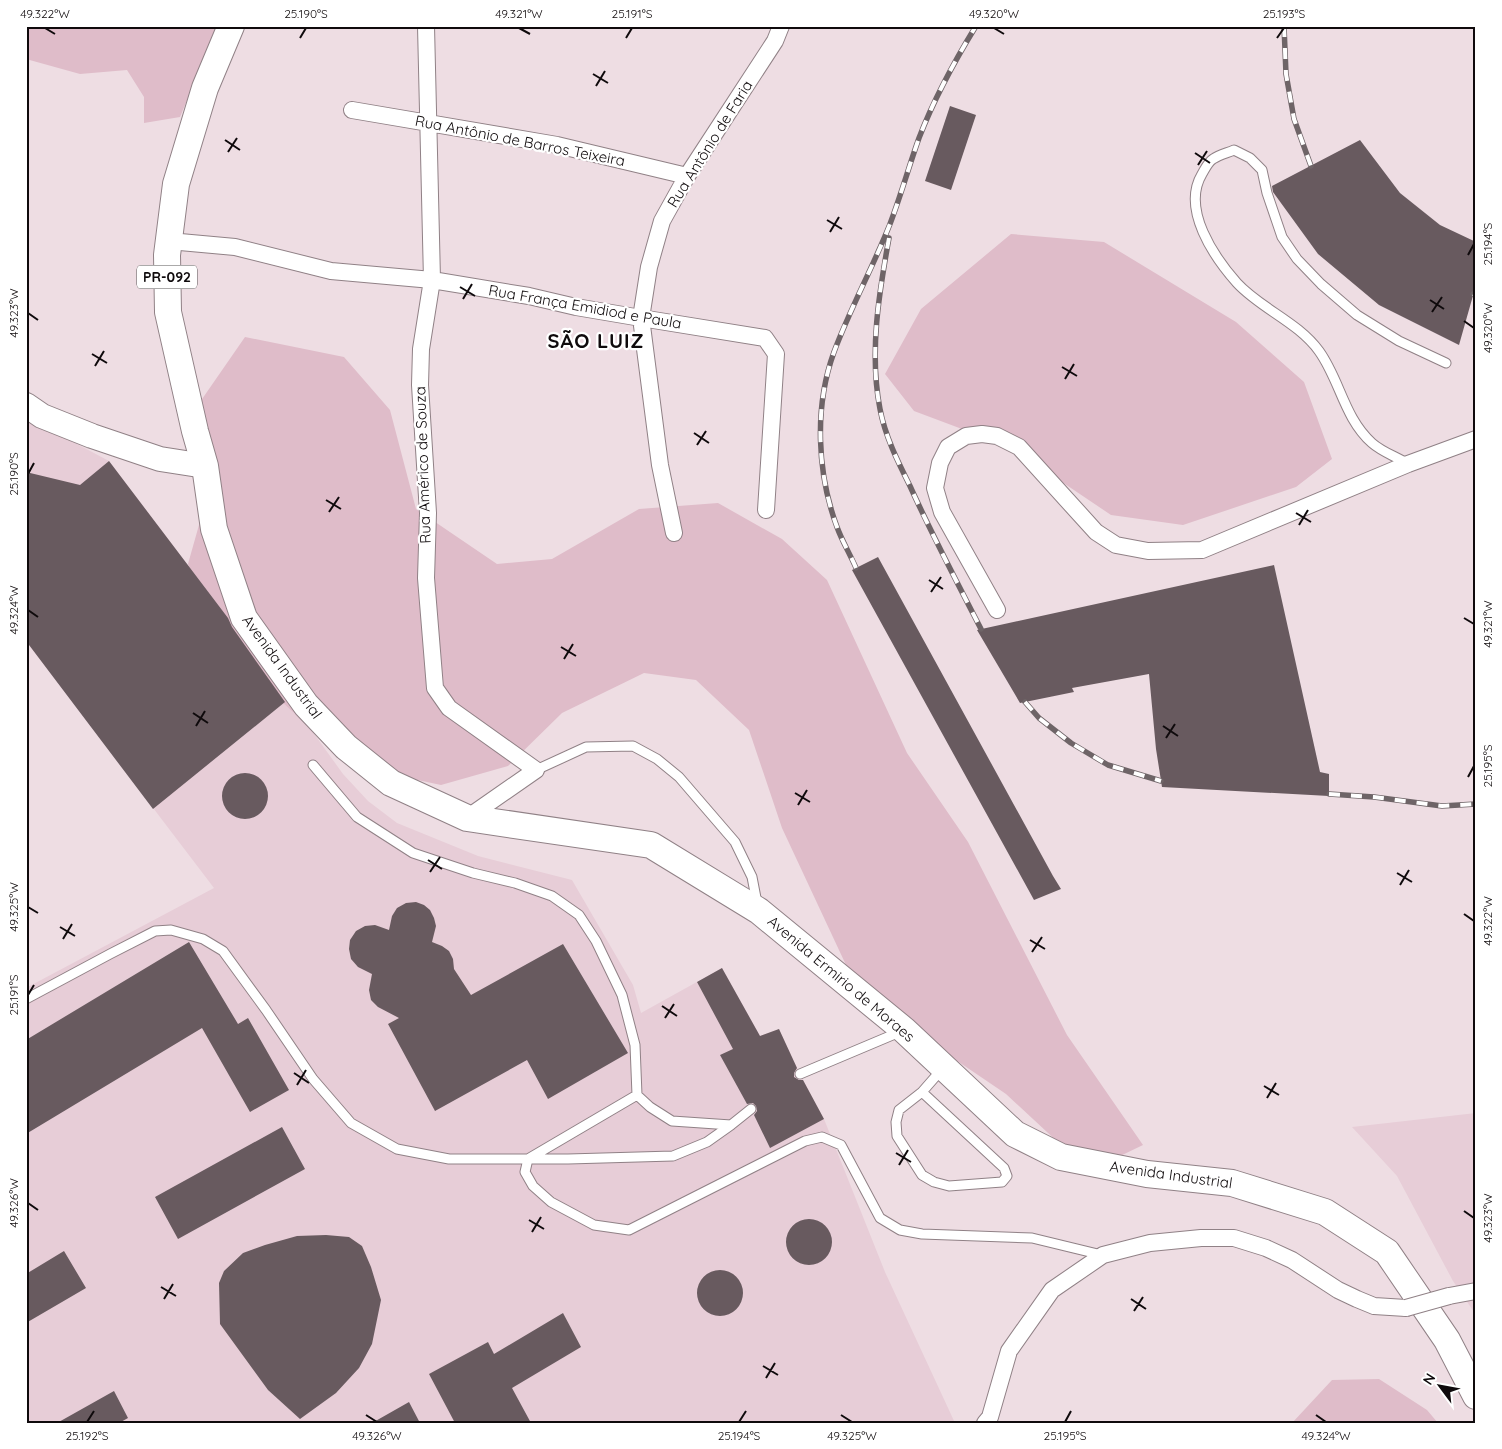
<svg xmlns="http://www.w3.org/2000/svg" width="1502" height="1449" font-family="Quicksand,sans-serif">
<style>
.built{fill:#e7cdd7}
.green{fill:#dfbcc9}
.building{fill:#685a5f}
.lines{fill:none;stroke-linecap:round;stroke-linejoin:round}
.lane-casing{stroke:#908186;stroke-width:11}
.street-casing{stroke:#908186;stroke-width:18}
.secondary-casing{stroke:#908186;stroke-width:26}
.primary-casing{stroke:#908186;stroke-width:28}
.lane{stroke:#fff;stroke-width:9}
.street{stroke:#fff;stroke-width:16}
.secondary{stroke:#fff;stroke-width:24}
.primary{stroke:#fff;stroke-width:26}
.rail-casing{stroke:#6e6467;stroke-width:5.5}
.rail{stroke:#fff;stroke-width:4;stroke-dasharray:11;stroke-linecap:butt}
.street-bridge-casing{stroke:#908186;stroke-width:18;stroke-linecap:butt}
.street-bridge{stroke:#fff;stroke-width:16}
.ticks{fill:none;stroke:#0f0a0c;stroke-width:2}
.labels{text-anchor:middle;stroke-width:4.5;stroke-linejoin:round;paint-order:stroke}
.shield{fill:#fff;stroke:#575455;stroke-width:1}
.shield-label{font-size:14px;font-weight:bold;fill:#0f0a0c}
.street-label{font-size:15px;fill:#0f0a0c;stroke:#fff}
.district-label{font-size:20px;font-weight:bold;letter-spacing:1px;fill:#0f0a0c;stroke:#fff}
.neatline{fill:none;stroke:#0f0a0c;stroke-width:2}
.ticks-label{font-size:12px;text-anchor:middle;fill:#0f0a0c}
</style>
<rect width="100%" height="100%" fill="#eedde3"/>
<path class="built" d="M26 417 109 461 289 699 343 774 368 801 397 823 478 856 572 880 633 985 641 1013 722 968 760 1036 779 1029 800 1074 824 1119 885 1272 955 1423H26V988L214 888 26 641Z
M1476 1113V1315L1453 1281 1397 1176 1352 1127Z"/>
<path class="green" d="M26 26H218L180 117 144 123V97L127 70 80 74 26 59Z
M1011 234 1104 242 1236 322 1304 382 1332 459 1296 487 1183 525 1111 515 1010 447 914 411 885 374 921 309Z
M245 337 344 357 390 410 416 509 497 564 552 559 639 509 718 503 782 539 827 580 907 753 968 842 1067 1035 1143 1145 1089 1171 1006 1094 860 995 782 828 749 730 696 680 644 673 562 713 508 766 441 785 385 773 316 733 220 645 188 564 208 493 200 402Z
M1379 1379 1427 1410 1438 1423H1292L1332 1380Z"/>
<path class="building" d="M950 106 976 115 951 190 925 181Z
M1360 140 1400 193 1440 225 1476 242V285L1459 345 1379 305 1318 254 1273 192 1272 186Z
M109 461 228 618 232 627 285 702 153 809 26 641V472L80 485Z
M878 557 1053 876 1061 889 1034 900 852 570Z
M1274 565 1320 772 1329 774V796L1162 787 1156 749 1149 674 1072 688 1074 692 1020 703 977 630Z
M222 796a23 23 0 1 1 46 0a23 23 0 1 1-46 0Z
M416 902 424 905 430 910 434 918 436 926 432 942 442 946 449 951 453 959 454 969 471 995 563 944 628 1053 548 1099 527 1060 435 1111 388 1024 399 1018 378 1007 371 1000 369 990 372 974 358 967 351 959 349 949 350 940 356 931 365 926 375 925 389 930 392 916 397 908 406 903Z
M189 942 238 1024 248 1018 289 1090 250 1112 202 1028 26 1134V1040Z
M722 968 760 1036 779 1029 797 1068 794 1073V1077L799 1080H803L824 1119 770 1148 754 1115 757 1111 756 1106 753 1103 747 1104 720 1055 733 1049 697 982Z
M282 1127 305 1169 178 1239 155 1197Z
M786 1242a23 23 0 1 1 46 0a23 23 0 1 1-46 0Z
M326 1235 349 1237 362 1246 371 1267 381 1300 372 1344 359 1368 336 1393 300 1419 268 1390 220 1324 219 1283 224 1271 243 1253 265 1245 297 1236Z
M64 1251 86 1288 26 1323V1274Z
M697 1293a23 23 0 1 1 46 0a23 23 0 1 1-46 0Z
M563 1313 581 1347 512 1388 531 1423H455L429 1374 488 1342 494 1354Z
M114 1391 128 1418 119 1423H57Z
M409 1402 420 1423H372Z"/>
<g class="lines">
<g class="lane-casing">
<path id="lane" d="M1408 464C1397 457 1382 452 1372 443 1344 418 1340 380 1319 351 1298 322 1261 309 1237 283 1214 257 1181 209 1202 174 1205 169 1208 162 1213 159 1219 155 1227 153 1234 150L1250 158 1262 170 1267 193 1282 237 1297 259 1321 284 1357 315 1399 341 1446 363
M313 765 357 817 413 853 473 873 515 883 552 896 579 915 596 941 622 995 635 1045 637 1095 650 1107 672 1121 731 1125
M536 770 586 747 633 746 657 759 679 777 735 842 752 877 757 903
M26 999 110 954 155 931 171 930 203 939 223 951 266 1010 313 1079 351 1123 397 1149 449 1159H568L673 1156 707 1142 731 1125 751 1109
M800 1074 902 1031
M922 1092 1004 1168 1007 1176 1002 1182 949 1186 934 1182 922 1175 897 1136 896 1122 899 1110 922 1092 943 1068
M637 1095 528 1159 525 1172 533 1186 551 1202 594 1225 629 1230 805 1141 822 1137 841 1145 880 1218 900 1230 922 1234 1032 1238 1102 1255"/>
</g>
<g class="street-casing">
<path id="street" d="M426 26 432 280 421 349 420 385 428 513 426 578 435 688 449 708 536 770 467 818
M352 110 557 145 687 176
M169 241 235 247 331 271 432 280 529 296 576 307 641 318 765 338 776 354 766 510
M674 533 660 465 641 318 649 267 662 221 687 176 775 41 781 26
M997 610 942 512 935 488 940 463 948 447 966 436 982 434 997 436 1019 447 1096 532 1116 545 1148 551 1202 550 1408 464 1476 439
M1449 1296 1476 1291
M985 1423 990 1417 1009 1351 1052 1290 1103 1255 1150 1243 1201 1238H1234L1266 1248 1292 1260 1338 1290 1357 1299 1374 1306 1406 1308"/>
</g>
<g class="secondary-casing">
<path id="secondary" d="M26 405 42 416 92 436 160 459 205 466"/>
</g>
<g class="primary-casing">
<path id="primary" d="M231 26 205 88 176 184 167 255 168 312 195 431 205 466 214 529 244 618 306 705 346 747 391 783 467 818 651 845 759 911 904 1030 1015 1134 1061 1157 1147 1174 1232 1183 1325 1212 1387 1252 1447 1340 1476 1396"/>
</g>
<use href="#lane" class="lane"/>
<use href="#street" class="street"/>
<use href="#secondary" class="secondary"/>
<use href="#primary" class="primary"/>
<g class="rail-casing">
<path id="rail" d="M1284 26 1286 74 1294 119 1311 166
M889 238C879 293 869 353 880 409 885 436 898 462 910 486 932 535 957 582 981 629
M1473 294 1476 295
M856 568C850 554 842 541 837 527 817 473 814 407 834 352 850 309 873 267 890 224 901 195 909 166 919 138 934 99 954 62 976 26
M1025 702 1039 718 1071 743 1108 765 1161 781
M1329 794 1374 797 1442 806 1476 804"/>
</g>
<use href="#rail" class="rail"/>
<g class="street-bridge-casing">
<path id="street-bridge" d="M1406 1308 1449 1296"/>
</g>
<use href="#street-bridge" class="street-bridge"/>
</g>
<path class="ticks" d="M45 28 55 34M519 28 530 34M994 28 1004 34M300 38 306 28M626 38 632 28M1277 38 1284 28M593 74 608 83M596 86 605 71M225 140 240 150M228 152 237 138M1195 153 1210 163M1198 165 1207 151M827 220 842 229M830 232 839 217M1468 255 1474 244M460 287 475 296M463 299 472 284M1430 300 1444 309M1432 312 1442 297M28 313 38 320M1464 321 1474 328M92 354 107 363M95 366 104 351M1062 367 1077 376M1065 379 1074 364M694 433 709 443M697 445 706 431M28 474 34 463M326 500 341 509M329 512 339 497M1296 513 1311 522M1299 525 1308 510M929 580 943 589M931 592 941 577M28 610 38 617M1464 618 1474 624M561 647 576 656M564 659 573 644M193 713 208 723M196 726 205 711M1163 726 1178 736M1166 738 1175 724M1468 777 1474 766M795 793 810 802M798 805 807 790M428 860 442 869M430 872 440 857M1397 873 1412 882M1400 885 1409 870M28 907 38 913M1464 914 1474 921M60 927 75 936M63 939 72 924M1030 940 1045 949M1032 952 1042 937M28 995 34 985M662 1006 677 1016M665 1018 674 1004M294 1073 309 1083M297 1085 306 1070M1264 1086 1279 1095M1267 1098 1276 1083M896 1153 911 1162M899 1165 908 1150M28 1203 38 1210M1464 1211 1474 1218M529 1220 544 1229M532 1232 541 1217M161 1287 176 1296M164 1299 173 1284M1131 1299 1146 1309M1134 1311 1143 1297M763 1366 778 1375M766 1378 775 1363M366 1415 377 1422M841 1415 852 1422M1316 1415 1326 1422M87 1422 94 1411M739 1422 746 1411M1065 1422 1071 1411"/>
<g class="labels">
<rect class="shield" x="137" y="265.5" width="60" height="23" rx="4"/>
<g class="shield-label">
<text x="167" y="282">PR-092</text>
</g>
<g class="street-label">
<text transform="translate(520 141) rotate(11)" y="5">Rua Antônio de Barros Teixeira</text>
<text transform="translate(710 144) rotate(-58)" y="5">Rua Antônio de Faria</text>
<text transform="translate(585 307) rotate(10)" y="5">Rua França Emidiod e Paula</text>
<text transform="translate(423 465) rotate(-92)" y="5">Rua Américo de Souza</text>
<text transform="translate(282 667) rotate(54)" y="5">Avenida Industrial</text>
<text transform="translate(841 979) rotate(40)" y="5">Avenida Ermirio de Moraes</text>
<text transform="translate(1171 1175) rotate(8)" y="5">Avenida Industrial</text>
</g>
<g class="district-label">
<text x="596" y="348">SÃO LUIZ</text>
</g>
</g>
<rect width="1502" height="1449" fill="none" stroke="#ffffff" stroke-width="55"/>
<g transform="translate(1440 1386) rotate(302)" stroke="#ffffff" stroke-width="4" paint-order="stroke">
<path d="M0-4L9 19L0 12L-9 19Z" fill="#0f0a0c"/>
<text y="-8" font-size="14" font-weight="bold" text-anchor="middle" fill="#0f0a0c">N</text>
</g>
<rect x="28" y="28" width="1446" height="1394" class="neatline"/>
<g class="ticks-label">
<text x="45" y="18">49.322°W</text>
<text x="306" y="18">25.190°S</text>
<text x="519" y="18">49.321°W</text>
<text x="632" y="18">25.191°S</text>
<text x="994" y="18">49.320°W</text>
<text x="1284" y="18">25.193°S</text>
<text transform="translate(1488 244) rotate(-90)" y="4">25.194°S</text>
<text transform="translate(14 313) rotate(-90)" y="4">49.323°W</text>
<text transform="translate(1488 328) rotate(-90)" y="4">49.320°W</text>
<text transform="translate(14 474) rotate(-90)" y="4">25.190°S</text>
<text transform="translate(14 610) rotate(-90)" y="4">49.324°W</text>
<text transform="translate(1488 624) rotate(-90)" y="4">49.321°W</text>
<text transform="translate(1488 766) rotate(-90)" y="4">25.195°S</text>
<text transform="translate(14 907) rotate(-90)" y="4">49.325°W</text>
<text transform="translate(1488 921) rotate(-90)" y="4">49.322°W</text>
<text transform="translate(14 995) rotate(-90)" y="4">25.191°S</text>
<text transform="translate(14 1203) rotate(-90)" y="4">49.326°W</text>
<text transform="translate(1488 1218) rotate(-90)" y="4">49.323°W</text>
<text x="87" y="1440">25.192°S</text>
<text x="377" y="1440">49.326°W</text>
<text x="739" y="1440">25.194°S</text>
<text x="852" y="1440">49.325°W</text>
<text x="1065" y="1440">25.195°S</text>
<text x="1326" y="1440">49.324°W</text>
</g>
</svg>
